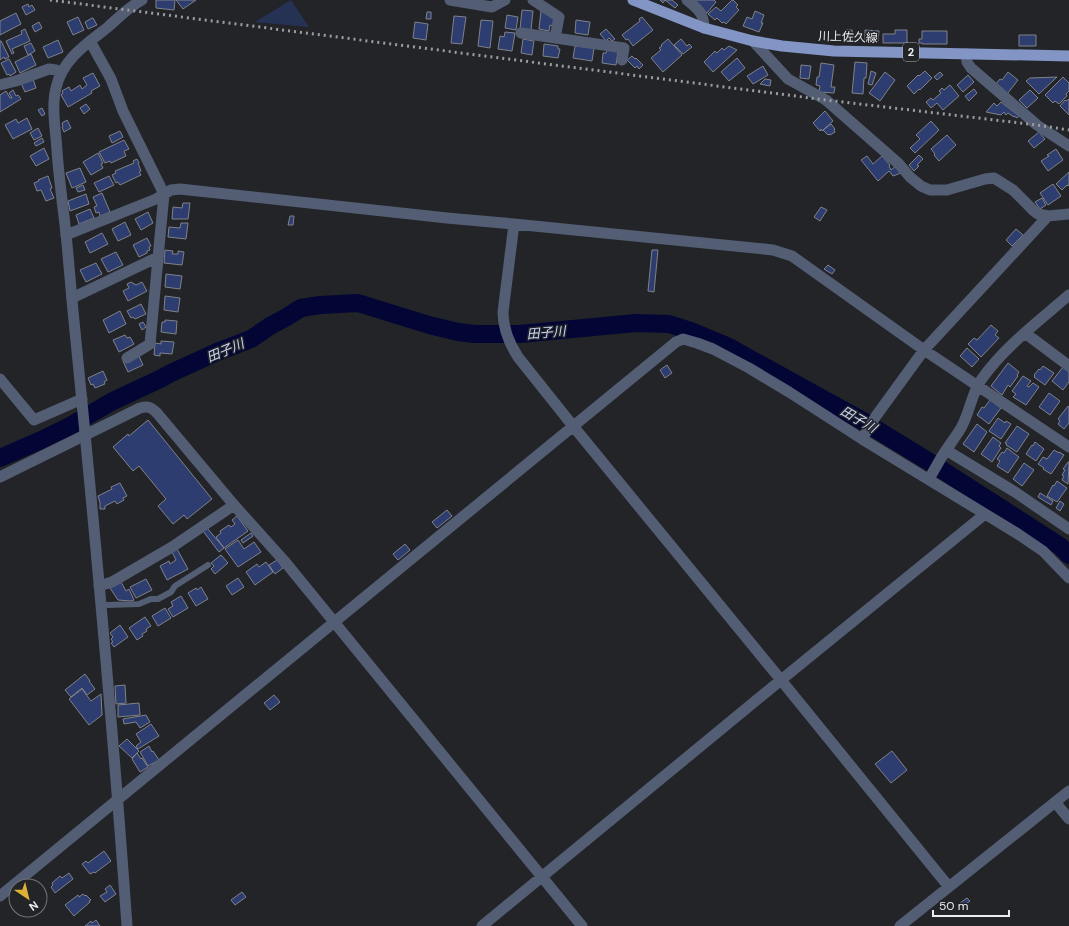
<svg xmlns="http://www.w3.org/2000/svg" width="1069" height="926" font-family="'DM Sans','Noto Sans JP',sans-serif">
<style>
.green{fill:#263254}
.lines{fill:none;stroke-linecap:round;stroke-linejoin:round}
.river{stroke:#030635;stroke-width:18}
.building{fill:#2d3d70;stroke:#808288}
.service{stroke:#535d74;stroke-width:6}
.minor{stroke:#535d74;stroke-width:11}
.tertiary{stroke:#535d74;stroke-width:11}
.primary{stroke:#8295c5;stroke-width:11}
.rail{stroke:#9c9da1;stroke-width:3;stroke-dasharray:2 4;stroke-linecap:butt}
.labels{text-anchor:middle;stroke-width:3;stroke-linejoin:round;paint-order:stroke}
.shield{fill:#222428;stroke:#afb1b4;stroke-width:1}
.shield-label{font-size:11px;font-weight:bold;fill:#ecedf0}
.street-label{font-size:12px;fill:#ecedf0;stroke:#222428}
.water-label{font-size:13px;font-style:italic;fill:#ccd9fa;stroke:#222428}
</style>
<rect width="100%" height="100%" fill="#222428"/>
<path class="green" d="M291 0 309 27 255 22Z"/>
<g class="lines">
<path class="river" d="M0 458 41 440 70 426 111 402 160 379 171 373 217 352 251 339 270 326 285 318 301 308 320 305 358 303 429 325 458 332 474 334H520L636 323 669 324 691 331 727 346 861 420 928 461 1060 546 1069 555"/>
</g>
<path class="building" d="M156 0H175L174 10 156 8Z
M176 0H196L183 9Z
M660 0H672L678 5 675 8 665 0 663 3Z
M692 0H714L716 2 707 13Z
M732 0H733L738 5 736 7 739 10 726 24 724 22 722 23 717 18 715 20 708 14 716 7 721 11Z
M28 4 29 7 32 5 35 10 26 15 22 7Z
M522 10 533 11 531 30 520 29Z
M541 11 554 17 553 26 550 25 549 31 539 29Z
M755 11 764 15 761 23H763L759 32 743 26 747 17 752 19Z
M427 12H431V19H426Z
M16 13 21 24 0 35V21Z
M507 15 518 17 516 30 505 28Z
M454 16 466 17 462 44 451 43Z
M78 17 84 30 73 35 67 22Z
M642 17 653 30 633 46 628 39 626 40 622 35 640 21 639 19Z
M92 18H93L97 25 88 29 85 22Z
M481 20 493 21 490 48 478 46Z
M576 20 590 22 588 35 575 33Z
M39 22 42 28 35 32 32 26Z
M415 22 428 24 426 40 413 38Z
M25 29 30 41 12 49 14 53 12 54 6 41 22 34 21 31Z
M606 29 615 39 612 41 609 38 606 41 600 34Z
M846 30H852L853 39H846Z
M865 30 879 31 878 42H865Z
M895 30H907V43H883V34H895Z
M922 31H947V44H922V43H919V39H922Z
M505 32 515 33 512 51 498 49 500 36 504 37Z
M1019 35H1036V46H1019Z
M523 39 534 41 532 55 521 53Z
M668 39 682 55 663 72 651 58 661 50 659 48 662 46 661 45Z
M681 39 687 46 689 44 692 47 683 54 674 45Z
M58 40 63 52 48 58 43 47Z
M0 41H1L9 57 5 59 4 57 0 60Z
M31 43 35 51 28 55 24 46Z
M544 44 558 46V49H560L558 58 543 56Z
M575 46 594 48 592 61 573 58Z
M729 46 737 50 713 72 704 62 715 51 717 53 722 48 724 50Z
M607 50 618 51 616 65 602 63 603 53H606Z
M31 54 36 65 20 73 15 62Z
M632 56 635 59 636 58 643 65 639 69 637 66 635 68 627 60Z
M737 58 745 68 729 81 721 72Z
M9 59 16 72 10 76 9 74 7 75 1 63Z
M855 62 867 63 866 78H864L863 94 852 93Z
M821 63 834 65 831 87H835L834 93 819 92 820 86 816 85 817 77H819Z
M801 65 811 66 809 79 800 78Z
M763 66 768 75 753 84 747 76Z
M871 71 876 73 872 85 868 84Z
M925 71 932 78 920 90 919 89 914 94 907 86 918 75 919 76Z
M885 72 895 80 880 101 869 93Z
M940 72 943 75 937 80 934 77Z
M1008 72 1018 80 1007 94 995 85 1000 79 1002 80Z
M93 73 100 86 91 91 92 93 68 107 61 95 63 93 62 91 69 87 71 91 80 85 82 89 87 85 83 78Z
M968 75 974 82 963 92 957 85Z
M1057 77 1039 94 1026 81 1030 78Z
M1063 77 1069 83V91L1066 94 1067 96 1059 104 1055 101 1053 103 1045 95Z
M33 79 36 88 25 92 21 83Z
M765 79 771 80 770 86 760 84Z
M950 85 959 96 943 110 937 103 931 108 926 102 931 98 933 100 941 93 939 91 942 88 944 90Z
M974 89 977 93 969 101 965 96Z
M13 90 16 96 18 95 21 99 0 112V95L6 91 10 98H12L9 93Z
M1030 90 1038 98 1027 108 1019 100Z
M1069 99V115L1060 106 1065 100 1066 101Z
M1001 102 1019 116 1017 118 1014 116V117L1008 113 1006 115 1004 112 1001 115 986 112 994 103 997 106Z
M86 104 90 109 84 114 80 108Z
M42 108 45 114 42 116 38 110Z
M825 111 833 121 822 131 821 129 820 131 813 123Z
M27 118 32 129 13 139 5 125 16 119 18 123Z
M67 120 71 128 64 132 62 127 63 126 62 123Z
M931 121 939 130 915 153 910 148 920 139 916 135Z
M831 124 835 129 834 130 835 132 830 135 829 134 828 135 823 130Z
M38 128 42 136 34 140 30 133Z
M120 131 123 137 112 143 109 136Z
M1039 132 1045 139 1034 148 1028 141Z
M947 135 956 145 939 161 934 155 935 154 931 149Z
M42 138 44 142 36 146 34 143Z
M124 140 129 149 124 151 126 156 111 163 110 161 105 163 99 152Z
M44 148 49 159 36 166 30 156Z
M1056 149 1063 160 1048 171 1041 161 1049 156 1047 155Z
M98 153 103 163 101 164 103 168 91 175 83 162Z
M919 155 923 159 917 165 919 166 914 171 909 165Z
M867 156 873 164 882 156 890 165 889 166 891 170 896 166 901 173 893 176 889 171 878 181 861 160Z
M137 159 139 163H138L141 171 139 172 141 175 120 185 118 182 116 183 112 175 116 173 115 171 134 163 133 161Z
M80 168 86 182 72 188 66 173Z
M1069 172V185L1068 186 1067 185 1062 190 1056 184Z
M48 176 52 188 50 189 54 198 46 201 41 190 37 191 34 183 39 181 38 180Z
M109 176 114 185 99 192 94 183Z
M1053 184 1061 196 1048 205 1040 193Z
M83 185 85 190 78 192 76 188Z
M102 193 110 212 100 216 99 212 96 213 94 207 97 206 93 197Z
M86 194 89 204 70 211 68 201Z
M1042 198 1046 205 1040 209 1035 202Z
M183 203H190L188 219H172L173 207 182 208Z
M821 207 827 210 820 221 814 217Z
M90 209 94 218 79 224 76 215Z
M148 212 153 223 141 230 135 219Z
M290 216H294L293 225H288Z
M125 222 131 235 118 241 112 229Z
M181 223H188L186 239 168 237 169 227 180 228Z
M1016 229 1023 235 1012 246 1006 240Z
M102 233 108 244 90 253 85 242Z
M147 238 151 246 149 247 150 250 147 251V253L139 257 133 245Z
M165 250 173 251 172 254H178V251L184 252 182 265 164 263Z
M652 250H658L654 292 648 291Z
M116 252 123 265 108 272 101 259Z
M96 263 102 274 86 282 80 270Z
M828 265 835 270 832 274 824 269Z
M166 274 182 276 180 289 165 287Z
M131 282 136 285 142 282 147 291 128 301 123 291 129 288 127 284Z
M165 296 180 298 178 312 164 310Z
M141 304 146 314 135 319 133 317 131 318 127 311Z
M120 311 126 324 109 333 103 320Z
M165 320 177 321 176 334 161 332 162 322H165Z
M143 322 146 327 142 330 139 324Z
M991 325 998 331 995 335 999 338 981 357 968 344 974 338 977 340Z
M125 335 127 338 130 337 134 344 119 352 113 340Z
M161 341 174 342 172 354 160 353V356L154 355 155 343 161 344Z
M967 348 979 359 972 367 960 356Z
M138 354 143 365 128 372 123 361Z
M1008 363 1019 372 1017 375 1018 376 1010 387 1008 385 1002 395 991 386Z
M667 365 672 373 665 378 660 370Z
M1043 366 1054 373 1045 385 1034 377 1035 376 1034 375 1039 369 1040 370Z
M1063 367 1069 372V382L1063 390 1052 381Z
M103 371 107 380 104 382 105 384 95 388 93 384 91 385 88 378Z
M1023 376 1031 381 1027 386 1029 387 1033 383 1039 387 1026 405 1013 397 1016 394 1012 391Z
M1049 393 1060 401 1050 415 1039 407Z
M990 400 1001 408 989 424 977 415 982 407 984 408Z
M1068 406 1069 407V423L1064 429 1058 424 1060 421 1058 419Z
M998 418 1005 423 1006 421 1011 424 1001 439 989 431Z
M148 420 212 499 187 519 184 515 173 524 158 506 166 499 139 466 133 471 113 447 128 434 129 436Z
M977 424 987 432 974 452 963 444Z
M1017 426 1029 434 1017 452 1006 445 1007 444 1005 443Z
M993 437 1001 443 999 446 1001 448 992 462 981 454Z
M1035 442 1044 449 1036 461 1026 454 1032 445 1033 446Z
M1007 448 1019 457 1008 473 997 466 1000 461 997 459 1002 452 1004 453Z
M1054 450 1059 453V452L1064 455 1051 474 1043 469 1044 468 1038 464 1043 457 1047 459Z
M1068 462H1069L1068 484 1062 480 1064 476 1062 475 1065 470 1063 469Z
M1024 463 1034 470 1022 486 1013 479Z
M1057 481 1067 488 1057 502 1047 496 1053 485 1054 486Z
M120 483 127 496 123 498 124 500 117 504 115 501 105 506V509H100V503L98 496 112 489 111 487Z
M1040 493 1053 501 1051 505 1038 497Z
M1060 501 1064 504 1060 511 1056 508Z
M447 510 452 516 437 528 432 522Z
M237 516 248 531 224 548 216 537 221 533 220 531 229 525 231 527 235 524 232 520Z
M207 528 224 548 219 552 203 531Z
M251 533 253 536 243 543 241 540Z
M238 540 244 549 254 542 261 552 238 567 225 549Z
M405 544 410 550 398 560 397 559 393 554Z
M177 549 188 569 167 580 160 566 169 561 170 564 176 560 172 552Z
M221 555 228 563 215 574 211 569 214 566 211 563Z
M277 560 283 568 275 574 269 565Z
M266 562 273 572 255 585 246 572 257 564 259 567Z
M238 578 244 587 232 595 226 586Z
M146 579 152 590 136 598 130 587Z
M121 582 126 591 129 589 134 600 131 601 118 600 110 588Z
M201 587 208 599 196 606 188 593 196 588 197 590Z
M181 596 188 608 173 617 168 609 173 606 171 602Z
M165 608 171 618 158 626 152 616Z
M145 617 151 626 146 629 147 631 142 634 143 636 137 640 129 628Z
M120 625 128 637 114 647 111 643 113 642 111 639 113 637 110 633Z
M85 674 90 681H89L95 689 87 695 82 688 71 697 65 690Z
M125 685 126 703 116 704 115 686Z
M82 689 91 701 101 694 102 715 89 725 69 699Z
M274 695 280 702 270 710 264 703Z
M139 703 140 715 118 717V705Z
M146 715 150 722 140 728 136 722 124 724 123 719Z
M151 724 159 736 138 749 136 746 141 742 136 734Z
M127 739 139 751 132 758 119 746Z
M149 746 152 752 153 751 159 760 148 766 140 752Z
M892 751 907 770 891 783 875 764Z
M137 753 141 759 142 758 148 767 140 772 132 759Z
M104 851 111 861 95 873 94 872 90 874 82 864 86 861 88 863Z
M69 873 73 879 55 893 51 887 53 885 52 883 60 876 62 878Z
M110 885 116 894 105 902 100 896 107 892 105 889Z
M242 892 246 897 235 905 231 900Z
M83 894 85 896 86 895 91 900 89 901 90 902 74 916 65 905 78 895 79 897Z
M967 898 970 901 963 906 960 903Z
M96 920 100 926H85L91 921 92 923Z"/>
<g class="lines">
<path class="service" d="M101 606 107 605 139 604 151 599H158L171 592 175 586 208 565"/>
<path class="minor" d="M450 0 492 7 505 0
M533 0 559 17 555 38
M687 0C698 9 704 13 704 28
M521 33 624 48 622 60
M90 41 111 79 123 111 164 194 150 344 127 358
M753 41 788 79 826 100 899 164 910 177 921 186 930 190H947L985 179 994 178 1013 190 1034 211 1038 214 1048 216 1069 214
M966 54 967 62 971 68 1037 125 1069 146
M0 85 16 81 49 69 56 70 61 72
M514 224 503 312C503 328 509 343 518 357L573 426 781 680 949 887
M66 235 156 199 171 190 180 189 447 218 514 224 773 250 792 256 924 350 1069 447
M72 298 158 257
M1025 333 1069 366
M0 379 34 420 82 399
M862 439 876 416 924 350 1048 216
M946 450 1015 492 1069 529
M0 477 140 408C148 406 151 407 157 413L234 505 286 563 582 926
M929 479C933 472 937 465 941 458 947 448 955 438 961 428 970 412 971 395 981 380 1004 347 1039 321 1069 295
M99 586 112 582 172 547 234 505
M1055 802 1069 819
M0 896 676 342 683 339 697 343 713 349 749 368 789 392 862 439 1018 534 1043 551 1069 578
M482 926 781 680 985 514
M900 926 1069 791"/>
<path class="tertiary" d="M127 926C113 724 94 522 74 321 71 292 69 263 66 234 63 206 59 179 57 151 56 131 51 108 56 88 62 60 86 44 108 27 119 17 129 7 142 0"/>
<path class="primary" d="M633 0 704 28 753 41 782 46 834 51 1069 56"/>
<path class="rail" d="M50 0 826 100 1037 125 1069 130"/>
</g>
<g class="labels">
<rect class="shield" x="903" y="43" width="16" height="18" rx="3"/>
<g class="shield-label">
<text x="911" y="56">2</text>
</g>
<g class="street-label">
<text transform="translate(848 37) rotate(2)" y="4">川上佐久線</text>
</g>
<g class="water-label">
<text transform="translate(546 332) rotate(-5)" y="5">田子川</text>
<text transform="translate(225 350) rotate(-23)" y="5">田子川</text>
<text transform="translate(859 419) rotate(30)" y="5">田子川</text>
</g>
</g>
<g transform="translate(28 898) rotate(145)"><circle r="19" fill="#222428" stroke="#737478"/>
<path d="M0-3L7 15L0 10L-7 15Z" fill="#ddb133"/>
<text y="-6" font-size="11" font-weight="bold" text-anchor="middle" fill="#ecedf0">N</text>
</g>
<path d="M933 910v6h76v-6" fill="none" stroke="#ecedf0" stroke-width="2"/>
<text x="939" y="910" font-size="12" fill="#ecedf0" stroke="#222428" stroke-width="3" paint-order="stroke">50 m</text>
</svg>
